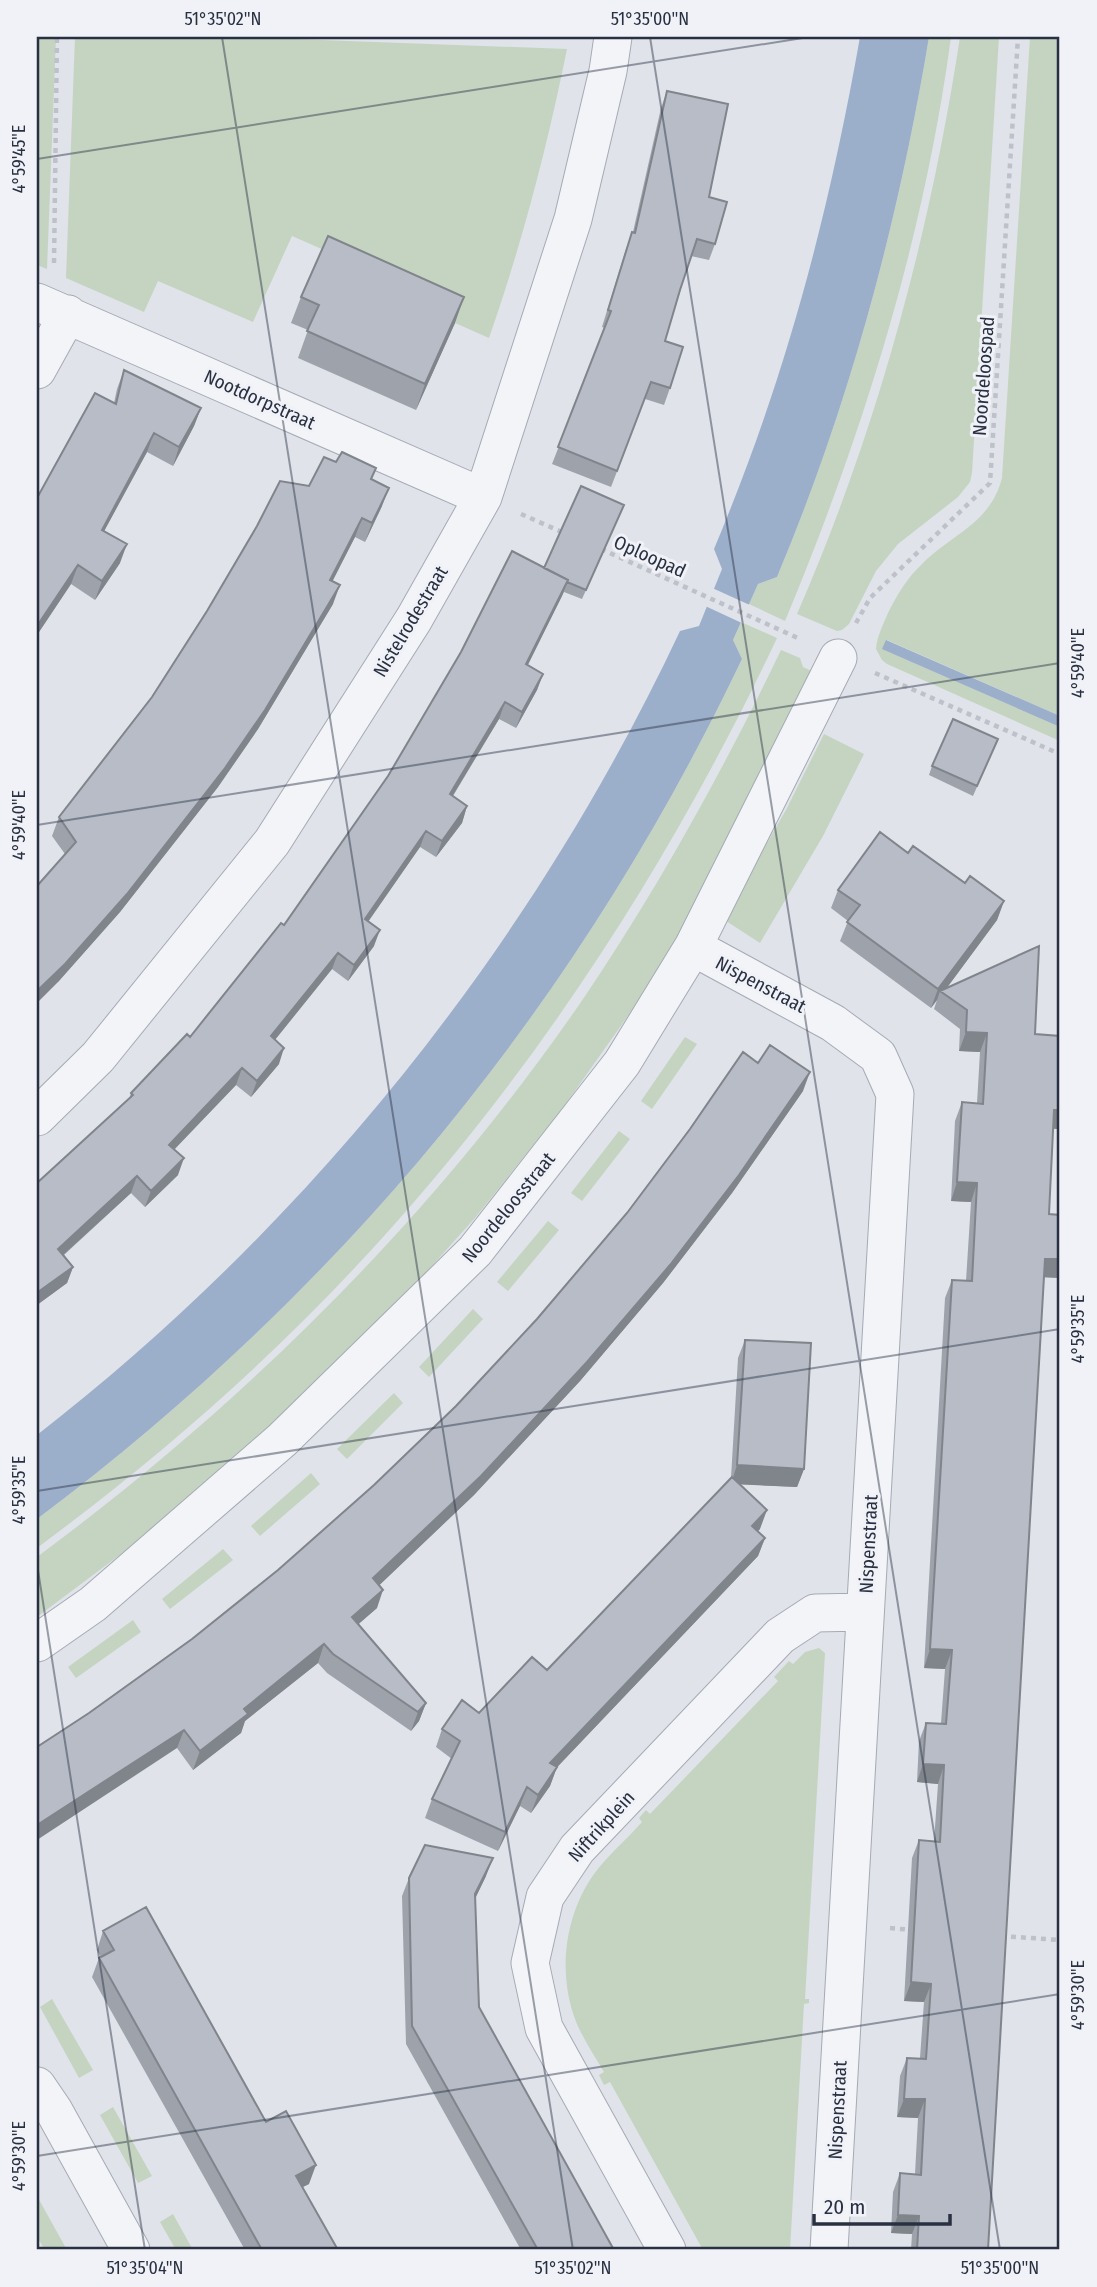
<svg xmlns="http://www.w3.org/2000/svg" width="1097" height="2287" font-family="'Fira Sans Condensed',sans-serif">
<style>
.green{fill:#c4d4c1}
.water{fill:#9baeca}
.pier{fill:#e0e3ea}
.lines{fill:none;stroke-linecap:round;stroke-linejoin:round}
.street-casing{stroke:#a5aab4;stroke-width:39}
.path{stroke:#bec1c9;stroke-width:4.5;stroke-dasharray:5 5;stroke-linecap:butt}
.street{stroke:#f3f4f8;stroke-width:37}
.wall{fill:#9da2ab}
.shaded-wall{fill:#80848b}
.building{fill:#b7bcc7;stroke:#80848b;stroke-width:2}
.ticks{fill:none;stroke:#283042;stroke-width:2;stroke-opacity:0.45}
.labels{text-anchor:middle;stroke-width:6;stroke-linejoin:round;paint-order:stroke}
.street-label{font-size:19px;fill:#283042;stroke:#f0f2f7}
.neatline{fill:none;stroke:#283042;stroke-width:2.5}
.ticks-label{font-size:18px;text-anchor:middle;fill:#283042}
</style>
<rect width="100%" height="100%" fill="#e0e3ea"/>
<path class="green" d="M37 37H56L47 269 37 265Z
M75 37H243L567 49C547 148 522 243 489 338L367 284 372 271 292 236 253 322 158 281 144 312 66 278Z
M929 37H951C924 238 863 434 785 621L749 604 758 584 777 577C850 403 898 223 929 37Z
M960 37H999L972 473 970 482 958 497 898 544 876 571 849 624 842 630 837 631 797 614C877 431 930 234 960 37Z
M1030 37H1060V716L887 640 883 649 1060 727V741L887 664 882 660 876 649C877 636 883 625 888 613 897 595 907 578 922 564 953 533 990 524 1002 478Z
M741 622 777 638C658 890 502 1123 304 1320 221 1403 131 1478 37 1548V1519C343 1289 577 1005 742 659L733 640Z
M781 650 800 658 803 667 820 675 766 788 649 986 560 1112 474 1219 386 1317 332 1373 157 1527 37 1617V1557C246 1402 433 1217 581 1002 657 890 723 771 781 650Z
M824 734 864 754 823 836 760 943 723 919 786 810Z
M685 1037 697 1044 652 1109 641 1101Z
M619 1131 630 1139 582 1201 571 1193Z
M548 1221 559 1230 508 1291 497 1282Z
M473 1309 483 1319 429 1377 419 1367Z
M394 1393 403 1403 347 1459 337 1449Z
M311 1473 320 1484 260 1536 251 1526Z
M223 1549 233 1560 170 1609 162 1599Z
M133 1620 141 1632 76 1678 68 1667Z
M819 1648 825 1653 805 1999H809V2003L804 2004 790 2250H703L610 2082 604 2085 599 2075 604 2072C595 2057 584 2040 577 2024 557 1976 564 1916 594 1874 608 1855 627 1839 642 1822L639 1818 646 1810 650 1814 778 1681 774 1677 789 1661 793 1664 805 1652Z
M52 1999 93 2070 79 2078 40 2007Z
M113 2107 152 2176 138 2183 100 2115Z
M37 2196 67 2250H45L37 2237Z
M173 2214 193 2250H176L160 2222Z"/>
<path class="water" d="M860 37H929C898 223 850 403 777 577L758 584 733 640 742 659C577 1005 343 1289 37 1519V1435C310 1223 533 944 680 631L699 626 722 569 714 549C785 380 828 218 860 37Z
M886 640 1060 716V727L882 649Z"/>
<path class="pier" d="M710 587 752 606 744 624 703 605Z"/>
<g class="lines">
<g class="street-casing">
<path id="street" d="M37 302 483 497
M37 370 68 314
M693 947 833 1023 878 1056 895 1094 829 2250
M37 1117 98 1057 272 842 414 619 483 497 573 219 608 71 613 37
M37 1643 93 1604 282 1440 475 1251 622 1063 693 947 838 658
M37 2086 54 2111 131 2250
M667 2250 544 2028 530 1963 545 1897 577 1849 780 1636 815 1613 864 1612"/>
</g>
<path class="path" d="M54 263 57 37
M521 514 564 533
M601 549 800 639
M856 623 870 598 990 483 1018 37
M875 673 1060 754
M890 1928 912 1930
M1001 1936 1060 1940"/>
<use href="#street" class="street"/>
</g>
<path class="wall" d="M667 91 709 197 715 244 709 260 691 256 665 341 670 388 664 405 645 399 611 487 552 464 605 328 602 327 626 249 633 232 661 108Z
M301 297 455 323 416 410 298 358 308 330 291 323Z
M124 370 201 408 194 426 173 466 147 452 104 531 120 563 95 600 71 584 37 635V498L114 403 117 389Z
M372 480 382 506 365 542 355 537 332 581 333 604 258 729 218 787 120 912 58 982 65 854 52 836 59 817 152 697 309 486Z
M624 505 582 599 564 592 527 665 543 674 537 690 516 728 499 719 453 796 467 806 462 823 436 857 420 847 368 921 374 946 348 981 332 969 275 1040 279 1064 251 1097 236 1085 174 1150 178 1175 145 1207 131 1193 64 1255 73 1267 67 1283 37 1305V1183L129 1099 131 1093 190 1037 284 925 544 568Z
M998 739 973 796 929 775 932 766Z
M908 853 965 883 1004 901 997 920 946 989 1035 1034 1060 1036V1122L1058 1129H1053L1049 1214 1060 1278 1044 1277 988 2250H911L912 2234 891 2233 893 2192 900 2173 915 2174 918 2118 897 2117 900 2076 907 2058H920L924 2002 904 2001 912 1858 919 1840 934 1841 938 1784 917 1782 919 1741 926 1723H941L945 1669 924 1668 945 1298 952 1280 966 1281 971 1202 951 1201 955 1121 962 1102 977 1103 980 1052 959 1051 960 1029 934 1009 937 1000 931 1008 840 941 848 921 831 908 838 890Z
M758 1063 803 1091 732 1193 663 1283 580 1381 474 1495 379 1585 377 1608 358 1624 426 1703 419 1721 411 1731 327 1673 318 1663 245 1721 241 1733 193 1770 177 1748 89 1713 192 1639 278 1570 374 1485 456 1406 537 1319Z
M745 1340 804 1469 797 1487 739 1484 760 1529 758 1531 765 1538 758 1556 557 1767 550 1786 531 1813 520 1806 498 1851 425 1818 432 1799 452 1759 436 1747 442 1729 479 1713 547 1670 731 1478 738 1358Z
M486 1876 475 1899 479 2007 614 2250H521L406 2044 402 1896 409 1878Z
M103 1931 266 2122 309 2184 302 2187 338 2250H245L92 1977 99 1958 101 1957 97 1950Z"/>
<path class="shaded-wall" d="M464 297 455 323 416 410 425 384Z
M201 408 194 426 173 466 179 447Z
M154 433 147 452 95 548 102 530Z
M389 488 382 506 365 542 372 523Z
M362 518 355 537 324 598 330 580Z
M127 544 120 563 95 600 102 581Z
M78 565 71 584 37 635V626Z
M568 580 562 596 520 681 526 664Z
M340 585 333 604 258 729 218 787 120 912 58 982 37 1003V991Z
M543 674 537 690 516 728 522 712Z
M505 702 499 719 444 810 450 794Z
M467 806 462 823 436 857 442 841Z
M426 831 420 847 359 935 365 919Z
M1004 901 997 920 943 993 940 991 937 1000 931 1008 938 989Z
M380 930 374 946 348 981 354 965Z
M338 953 332 969 265 1052 271 1036Z
M966 1032 987 1033 980 1052 959 1051Z
M284 1048 279 1064 251 1097 257 1081Z
M242 1068 236 1085 163 1161 169 1145Z
M810 1072 803 1091 732 1193 663 1283 580 1381 474 1495 367 1597 373 1578Z
M1054 1110H1060V1122L1058 1129 1048 1128Z
M184 1158 178 1175 145 1207 151 1191Z
M137 1176 131 1193 52 1265 58 1249Z
M957 1182 977 1183 971 1202 951 1201Z
M1045 1259H1060V1278L1038 1277Z
M73 1267 67 1283 37 1305V1297L38 1292Z
M737 1465 804 1469 797 1487 731 1484Z
M767 1510 760 1529 745 1544 752 1526Z
M765 1538 758 1556 544 1781 550 1763Z
M383 1590 377 1608 345 1636 352 1617Z
M324 1644 318 1663 245 1721 241 1733 193 1770 200 1751 244 1709Z
M930 1649 952 1650 945 1669 924 1668Z
M426 1703 419 1721 411 1731 418 1712Z
M184 1730 177 1748 37 1840V1825Z
M923 1764 944 1765 938 1784 917 1782Z
M557 1767 550 1786 531 1813 538 1795Z
M527 1787 520 1806 498 1851 505 1832Z
M493 1858 486 1876 468 1913 475 1894Z
M911 1982 931 1984 924 2002 904 2001Z
M904 2099H925L918 2118 897 2117Z
M316 2165 309 2184 289 2194 296 2176Z
M898 2215 919 2216 912 2234 891 2233Z"/>
<path class="building" d="M667 91 728 104 709 197 727 202 715 244 697 239 680 290 665 341 683 347 670 388 651 382 617 471 558 447 611 311 608 310 632 232 635 233Z
M328 236 464 297 425 384 307 331 319 305 301 297Z
M124 370 201 408 179 447 154 433 102 530 127 544 102 581 78 565 37 626V498L95 393 116 404Z
M342 452 376 468 371 479 389 488 372 523 362 518 330 580 340 585 265 710 225 768 127 894 65 964 37 991V886L76 842 59 817 152 697 207 611 257 526 280 481 309 486 324 457 336 462Z
M581 486 624 505 586 590 567 582 568 580 544 568Z
M512 551 568 580 526 664 543 674 522 712 505 702 450 794 467 806 442 841 426 831 365 919 380 930 354 965 338 953 271 1036 284 1048 257 1081 242 1068 169 1145 184 1158 151 1191 137 1176 58 1249 73 1267 38 1292 37 1291V1183L133 1095 131 1093 187 1034 190 1037 281 923 284 925 388 776 461 652Z
M953 719 998 739 977 786 932 766Z
M880 832 908 853 913 846 965 883 970 876 1004 901 938 989 847 922 860 905 838 890Z
M1039 946 1035 1034 1060 1036V1110H1054L1049 1214 1060 1215V1259H1045L988 2250H917L919 2216 898 2215 900 2173 921 2175 925 2099H904L907 2058 926 2059 931 1984 911 1982 919 1840 940 1842 944 1765 923 1764 926 1723 946 1724 952 1650 930 1649 952 1280 972 1281 977 1183 957 1182 962 1102 983 1104 987 1033 966 1032 967 1010 940 991Z
M770 1045 810 1072 739 1175 670 1265 587 1362 481 1476 373 1578 383 1590 352 1617 426 1703 418 1712 333 1654 324 1644 244 1709 248 1714 200 1751 184 1730 37 1825V1747L89 1713 192 1639 278 1570 374 1485 456 1406 537 1319 627 1213 690 1129 743 1052 758 1063Z
M745 1340 811 1343 804 1469 737 1465Z
M732 1477 767 1510 752 1526 765 1538 550 1763 557 1767 538 1795 527 1787 505 1832 432 1799 460 1741 442 1729 462 1700 479 1713 532 1657 547 1670Z
M425 1845 493 1858 475 1894 479 2007 614 2250H538L412 2026 409 1878Z
M146 1907 266 2122 286 2111 316 2165 296 2176 338 2250H262L99 1958 114 1950 103 1931Z"/>
<path class="ticks" d="M222 37 573 2250M650 37 1000 2250M37 159 809 37M37 825 1060 663M37 1491 1060 1329M37 1564 145 2250M37 2156 1060 1994"/>
<g class="labels">
<g class="street-label">
<text transform="translate(983 376) rotate(-86)" y="7">Noordeloospad</text>
<text transform="translate(260 399) rotate(24)" y="7">Nootdorpstraat</text>
<text transform="translate(650 556) rotate(24)" y="7">Oploopad</text>
<text transform="translate(410 621) rotate(-59)" y="7">Nistelrodestraat</text>
<text transform="translate(761 984) rotate(28)" y="7">Nispenstraat</text>
<text transform="translate(508 1207) rotate(-51)" y="7">Noordeloosstraat</text>
<text transform="translate(868 1544) rotate(-87)" y="7">Nispenstraat</text>
<text transform="translate(601 1826) rotate(-48)" y="7">Niftrikplein</text>
<text transform="translate(837 2110) rotate(-87)" y="7">Nispenstraat</text>
</g>
</g>
<rect width="1097" height="2287" fill="none" stroke="#f0f2f7" stroke-width="77"/>
<path d="M814 2214v10h136v-10" fill="none" stroke="#283042" stroke-width="3.5"/>
<text x="824" y="2214" font-size="21" fill="#283042" stroke="#f0f2f7" stroke-width="5" paint-order="stroke">20 m</text>
<rect x="38" y="38" width="1020" height="2210" class="neatline"/>
<g class="ticks-label">
<text x="223" y="25">51°35'02"N</text>
<text x="650" y="25">51°35'00"N</text>
<text transform="translate(19 159) rotate(-90)" y="6">4°59'45"E</text>
<text transform="translate(1078 663) rotate(-90)" y="6">4°59'40"E</text>
<text transform="translate(19 825) rotate(-90)" y="6">4°59'40"E</text>
<text transform="translate(1078 1329) rotate(-90)" y="6">4°59'35"E</text>
<text transform="translate(19 1490) rotate(-90)" y="6">4°59'35"E</text>
<text transform="translate(1078 1995) rotate(-90)" y="6">4°59'30"E</text>
<text transform="translate(19 2156) rotate(-90)" y="6">4°59'30"E</text>
<text x="145" y="2274">51°35'04"N</text>
<text x="573" y="2274">51°35'02"N</text>
<text x="1000" y="2274">51°35'00"N</text>
</g>
</svg>
